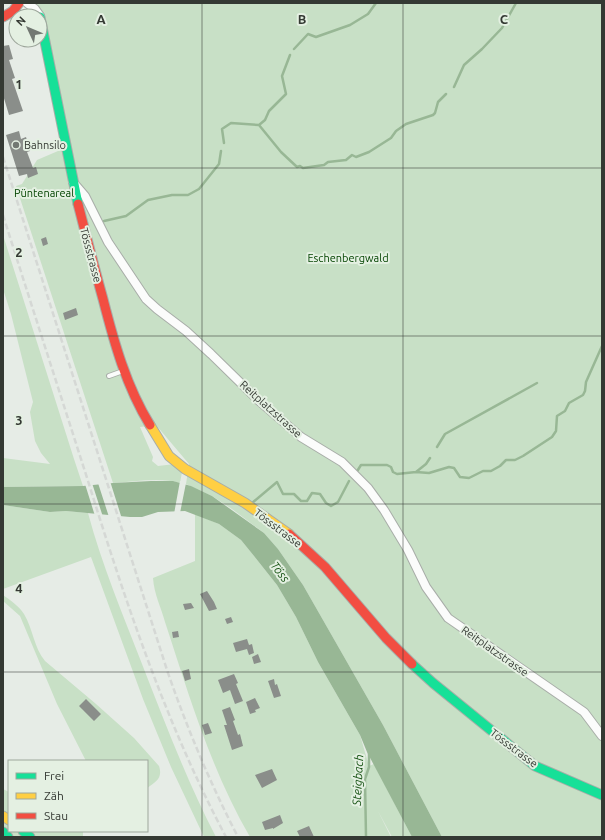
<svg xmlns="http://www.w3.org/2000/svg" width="605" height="840" font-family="Ubuntu,sans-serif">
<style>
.green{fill:#c8e0c6}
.water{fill:#98b795}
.pier{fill:#e6ece6}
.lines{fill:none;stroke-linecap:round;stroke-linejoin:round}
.stream{stroke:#98b795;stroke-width:2.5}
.building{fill:#8a8e8a}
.lane-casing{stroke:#a8ada8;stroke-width:6}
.street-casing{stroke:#a8ada8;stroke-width:10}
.fast-casing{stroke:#a8ada8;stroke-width:11}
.slow-casing{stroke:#a8ada8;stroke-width:11}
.jam-casing{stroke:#a8ada8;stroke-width:11}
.lane{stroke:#fbfcfb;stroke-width:4}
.street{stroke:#fbfcfb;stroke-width:8}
.fast{stroke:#16e098;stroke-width:9}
.slow{stroke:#ffcf43;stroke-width:9}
.jam{stroke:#f24e42;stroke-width:9}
.rail{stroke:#d5d8d5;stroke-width:2.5;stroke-dasharray:6 3;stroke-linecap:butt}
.grid{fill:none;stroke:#343933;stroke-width:1;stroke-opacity:0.55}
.poi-dot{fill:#727872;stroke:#e4f0e2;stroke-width:1.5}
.labels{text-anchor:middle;stroke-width:4;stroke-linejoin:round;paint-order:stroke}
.poi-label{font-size:11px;fill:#343933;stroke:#e4f0e2;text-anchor:start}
.park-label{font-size:11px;fill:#044402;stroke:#e4f0e2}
.street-label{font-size:11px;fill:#343933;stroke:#e4f0e2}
.water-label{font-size:12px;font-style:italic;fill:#195416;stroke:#e4f0e2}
.grid-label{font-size:13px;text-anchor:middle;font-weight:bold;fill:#343933;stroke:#e4f0e2;stroke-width:4;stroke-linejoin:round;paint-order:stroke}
</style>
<rect width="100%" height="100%" fill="#e6ece6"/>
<path class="green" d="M27 3H602V837H442L383 725 303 585 278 549 264 533 232 509 212 496 186 484 189 464 156 425 140 427 153 457 152 461 158 466 175 464 182 472 180 483C159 477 134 482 113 483L16 186 22 184 37 160 65 148 42 25Z
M3 235 74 459 83 486 3 487V458L50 464 41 453 35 441 30 412 33 402 11 314 3 289Z
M3 505 50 512 66 511 88 513C102 565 123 615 142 664 165 723 187 781 216 837H204L171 767 143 699 91 557 3 589Z
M195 514 219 524 241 540 254 556 277 585 296 617 318 662 360 735 369 766 374 764 412 837H392L378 811 391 837H250C211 770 189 695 165 622 161 607 154 594 153 578L195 561Z
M3 595C10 600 20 607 24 614 33 629 34 648 45 661L96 704 134 738 159 766C163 778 156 782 147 788V761H86L57 704 20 616 3 601Z
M3 789 9 792V831H83V837H3Z"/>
<path class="water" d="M151 481H173L191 486 212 496 264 533 278 549 303 585 383 725 442 837H412L367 752 360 735 318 662 296 617 277 585 254 556 241 540 219 524 185 511 158 512 142 517H130L66 511 50 512 3 505V487L83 486 113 483Z"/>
<path class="pier" d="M110 481 122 519 109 517 98 483Z
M180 481 186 483 180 513 174 514Z
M92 483 103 517 95 516 85 484Z"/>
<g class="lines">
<path class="stream" d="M294 49 308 34 316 37 350 25 368 14 376 3
M454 87 464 65 482 49 502 28 516 3
M259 125 265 120 269 111 286 94 282 76 290 55
M224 143 222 129 231 123 259 125 281 152 297 167 300 166 303 168 324 165 328 162 346 160 352 155 356 157 369 152 391 138 396 131 406 124 433 115 435 113 438 102 446 94
M104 221 126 216 148 200 172 195H188L199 189 219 164 221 151
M437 447 445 434 537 383
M416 472 426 464 430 458
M356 473 361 465H387L391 467 393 472 397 474 416 472 429 473 449 467 454 468 460 477 469 478 483 471H491L500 466 506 460H515L523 456 552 437 556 431 557 416 565 411 569 403 583 395 585 391 586 382 602 346
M252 503 277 482 283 494H294L301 501H307L312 493 320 494 326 503 331 506 338 502 349 481
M366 837 365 779 369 767V752"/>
</g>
<path class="building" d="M9 45 13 59 9 60 15 78 12 79 23 111 9 115 3 95V46Z
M19 131 21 139 26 137 30 151 27 152 33 168 36 167 38 174 28 178 27 174 19 176 6 135Z
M46 237 48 244 43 246 41 239Z
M76 308 78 315 65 320 63 313Z
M207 591 214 602 217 609 209 611 200 594Z
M191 603 194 608 185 610 183 604Z
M231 617 233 622 227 624 225 619Z
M178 631 179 637 173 638 172 632Z
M247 639 249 645 252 644 254 653 249 655 247 649 236 652 233 643Z
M258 654 261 662 254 664 252 657Z
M189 669 191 679 185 681 182 671Z
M234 674 238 683 236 684 243 701 235 704 230 690 223 693 218 680Z
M274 679 275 685 277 684 281 696 274 698 268 681Z
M255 698 260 708 255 710 256 712 250 714 246 702Z
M86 699 101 714 94 721 79 706Z
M230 707 235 720 233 721 238 735 240 734 243 746 232 750 224 725H227L222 710Z
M208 723 212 733 205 735 202 725Z
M272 769 277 780 262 788 255 775Z
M280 815 283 823 273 829V828L265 830 262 822Z
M309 826 314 837H300L297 831Z"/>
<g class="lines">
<g class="lane-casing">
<path id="lane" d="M109 376 123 371"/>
</g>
<g class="street-casing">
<path id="street" d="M27 3 35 9 40 16
M73 182 85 196 108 242 146 299 157 309 186 331 211 354 258 400 301 437 342 462 368 488 384 510 408 550 426 587 448 618 584 712 602 736"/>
</g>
<g class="fast-casing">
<path id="fast" d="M40 17 78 204
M412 664 433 683 535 766 602 795
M23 831 30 837
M3 832 8 837"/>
</g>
<g class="slow-casing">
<path id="slow" d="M150 425 169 456 185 469 245 503 289 534
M3 816 9 820"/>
</g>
<g class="jam-casing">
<path id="jam" d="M3 17 13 11 19 3
M78 204C86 235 94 267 103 299 114 342 126 386 150 425
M289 534 325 567 386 638 412 664"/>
</g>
<use href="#lane" class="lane"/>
<use href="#street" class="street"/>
<use href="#fast" class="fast"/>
<use href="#slow" class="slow"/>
<use href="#jam" class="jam"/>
<path class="rail" d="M3 157 167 670C187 728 210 783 238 837
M3 215C31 304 60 393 88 481 126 603 166 724 226 837"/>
</g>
<path class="grid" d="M202 3V837M403 3V837M3 168H602M3 336H602M3 504H602M3 672H602"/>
<circle class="poi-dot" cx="16" cy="145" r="4"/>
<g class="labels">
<g class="poi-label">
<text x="24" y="149">Bahnsilo</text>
</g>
<g class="park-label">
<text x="44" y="197">Püntenareal</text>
<text x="348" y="262">Eschenbergwald</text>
</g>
<g class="street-label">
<text transform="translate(91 255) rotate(75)" y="4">Tössstrasse</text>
<text transform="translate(271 409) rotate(42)" y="4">Reitplatzstrasse</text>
<text transform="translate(278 528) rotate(37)" y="4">Tössstrasse</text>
<text transform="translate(495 651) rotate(35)" y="4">Reitplatzstrasse</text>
<text transform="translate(514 748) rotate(37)" y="4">Tössstrasse</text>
</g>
<g class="water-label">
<text transform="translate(280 572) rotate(53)" y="4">Töss</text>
<text transform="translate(358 780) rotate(-87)" y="4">Steigbach</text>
</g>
</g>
<g class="grid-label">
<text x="101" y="24">A</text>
<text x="302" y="24">B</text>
<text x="504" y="24">C</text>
<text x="19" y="89">1</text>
<text x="19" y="257">2</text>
<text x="19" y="425">3</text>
<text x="19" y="593">4</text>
</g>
<rect width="605" height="840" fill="none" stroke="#343933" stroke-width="8"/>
<rect x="8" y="760" width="140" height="72" fill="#e4f0e2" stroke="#9ea79c"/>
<rect x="16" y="773" width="20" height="6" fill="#16e098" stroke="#9ea79c"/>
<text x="44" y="780" font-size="12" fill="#343933">Frei</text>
<rect x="16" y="793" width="20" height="6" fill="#ffcf43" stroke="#9ea79c"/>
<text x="44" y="800" font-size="12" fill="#343933">Zäh</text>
<rect x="16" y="813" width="20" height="6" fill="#f24e42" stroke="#9ea79c"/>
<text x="44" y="820" font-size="12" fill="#343933">Stau</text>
<g transform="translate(28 28) rotate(314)"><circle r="19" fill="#e4f0e2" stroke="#9ea79c"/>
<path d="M0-3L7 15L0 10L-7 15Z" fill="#727872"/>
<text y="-6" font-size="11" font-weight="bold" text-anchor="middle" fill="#343933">N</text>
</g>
</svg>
